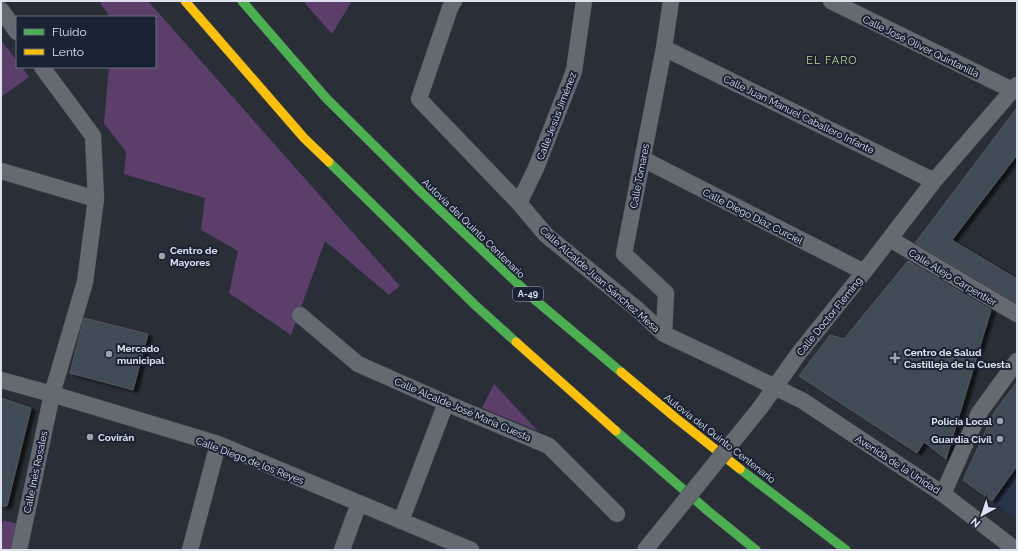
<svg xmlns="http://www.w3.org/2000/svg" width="1018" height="551" font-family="Raleway,sans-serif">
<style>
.built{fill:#293549}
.green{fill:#5b3e69}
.building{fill:#3f4c56;stroke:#51585e;filter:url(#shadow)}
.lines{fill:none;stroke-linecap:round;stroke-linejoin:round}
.street-casing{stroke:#474c54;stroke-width:17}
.fast-casing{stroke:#474c54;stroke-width:10}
.slow-casing{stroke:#474c54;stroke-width:10}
.street{stroke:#656a71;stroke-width:16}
.fast{stroke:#4caf50;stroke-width:9}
.slow{stroke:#ffc107;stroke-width:9}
.street-bridge-casing{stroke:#474c54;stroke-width:17;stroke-linecap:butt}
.street-bridge{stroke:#656a71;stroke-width:16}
.poi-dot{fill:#9ea4ae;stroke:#1a2333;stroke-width:1.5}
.labels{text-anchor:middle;stroke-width:4;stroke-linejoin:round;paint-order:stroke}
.shield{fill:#1a2333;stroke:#a2a9b6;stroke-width:1}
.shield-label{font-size:9px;font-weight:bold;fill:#dde3ee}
.street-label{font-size:10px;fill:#dde3ee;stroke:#1a2333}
.poi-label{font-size:10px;font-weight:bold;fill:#dde3ee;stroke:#1a2333;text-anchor:start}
.neighbourhood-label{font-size:11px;letter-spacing:1px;fill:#c2d58a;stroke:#1a2333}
</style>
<defs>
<filter id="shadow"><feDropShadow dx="4.5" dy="2.5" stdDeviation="1" flood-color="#0009"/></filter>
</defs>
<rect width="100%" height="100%" fill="#292e37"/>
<path class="built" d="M1017 466V521L992 501Z"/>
<path class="green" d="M99 1H148L400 286 389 295 325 241 291 335 229 293 238 251 201 230 205 198 124 174 126 152 104 123 109 67H155V17H110Z
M303 1H352L332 34Z
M1 40 17 61V67H22L29 77 1 97Z
M494 384 538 431 482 408Z
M3 520 29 527 24 550H1V533Z"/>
<path class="building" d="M1017 108V155L952 240 1017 279V303L915 243Z
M908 261 991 310 946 459 924 442 917 453 799 376 830 335 844 339Z
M84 318 148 334 133 390 70 373Z
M1017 382V466L992 501 963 480 995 411Z
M1 398 31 408 7 506H1Z"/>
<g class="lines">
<g class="street-casing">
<path id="street" d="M454 1 450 8 419 99 519 203 546 235 637 309 664 334 728 364 803 401 943 494 1016 550
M831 1 1012 90H1017
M1 10 17 32
M664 48 934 181
M643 159 864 272
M1 171 96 199
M519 203 536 168 574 71 584 1
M890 239 1017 314
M300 315 358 364 446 403 549 446 617 514
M664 334 666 293 624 254 664 48 671 1
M1 380 52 394 218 444 471 550
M760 408 799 353 864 272 934 181 1017 85
M943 494 979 413 1017 361
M401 521 446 403
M19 550 52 394 85 282 96 199 93 136 42 67
M190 550 218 444
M342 550 359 503"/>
</g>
<g class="fast-casing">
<path id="fast" d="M242 1 326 98 421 192 534 299 621 372
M329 162 475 305 516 342
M616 431 708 511 756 550
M740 469 846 550"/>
</g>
<g class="slow-casing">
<path id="slow" d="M185 1 304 138 329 162
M516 342 616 431
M621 372 677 419 740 469"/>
</g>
<use href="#street" class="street"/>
<use href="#fast" class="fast"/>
<use href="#slow" class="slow"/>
<g class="street-bridge-casing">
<path id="street-bridge" d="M645 550 760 408"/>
</g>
<use href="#street-bridge" class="street-bridge"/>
</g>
<g class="poi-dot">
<circle cx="162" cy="256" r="4"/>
<circle cx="109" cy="354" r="4"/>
<path d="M893 352h4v4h4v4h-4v4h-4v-4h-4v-4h4z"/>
<circle cx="1000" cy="421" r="4"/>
<circle cx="90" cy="437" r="4"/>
<circle cx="1000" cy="439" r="4"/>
</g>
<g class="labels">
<rect class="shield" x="513" y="287" width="30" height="14" rx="3"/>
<g class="shield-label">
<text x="528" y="297">A-49</text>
</g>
<g class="street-label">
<text transform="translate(921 46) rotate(26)" y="4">Calle José Oliver Quintanilla</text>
<text transform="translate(799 114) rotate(26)" y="4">Calle Juan Manuel Caballero Infante</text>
<text transform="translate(556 116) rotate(-69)" y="4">Calle Jesús Jiménez</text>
<text transform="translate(639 176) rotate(-79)" y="4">Calle Tomares</text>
<text transform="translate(753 216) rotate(27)" y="4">Calle Diego Díaz Curciel</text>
<text transform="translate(474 228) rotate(44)" y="4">Autovía del Quinto Centenario</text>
<text transform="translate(953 277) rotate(31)" y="4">Calle Alejo Carpentier</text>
<text transform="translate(600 279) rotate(41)" y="4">Calle Alcalde Juan Sánchez Mesa</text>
<text transform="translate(829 316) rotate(-51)" y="4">Calle Doctor Fleming</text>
<text transform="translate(463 409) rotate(23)" y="4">Calle Alcalde José María Cuesta</text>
<text transform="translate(720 438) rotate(38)" y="4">Autovía del Quinto Centenario</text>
<text transform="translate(250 460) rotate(21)" y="4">Calle Diego de los Reyes</text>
<text transform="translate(898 464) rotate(33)" y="4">Avenida de la Unidad</text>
<text transform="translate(35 472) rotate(-78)" y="4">Calle Inés Rosales</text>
</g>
<g class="poi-label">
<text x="170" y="254">Centro de<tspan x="170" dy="12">Mayores</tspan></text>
<text x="117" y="352">Mercado<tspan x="117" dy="12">municipal</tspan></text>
<text x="904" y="356">Centro de Salud<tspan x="904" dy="12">Castilleja de la Cuesta</tspan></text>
<text x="992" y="425" text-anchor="end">Policía Local</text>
<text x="98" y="441">Covirán</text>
<text x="992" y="443" text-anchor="end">Guardia Civil</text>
</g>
<g class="neighbourhood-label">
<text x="832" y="64">EL FARO</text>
</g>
</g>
<rect width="1018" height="551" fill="none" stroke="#dde3ee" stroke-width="4"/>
<rect x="16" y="16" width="140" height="52" fill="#1a2333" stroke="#68707e"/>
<rect x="24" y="29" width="20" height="6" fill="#4caf50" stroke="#68707e"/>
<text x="52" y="36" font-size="12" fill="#dde3ee">Fluido</text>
<rect x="24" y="49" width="20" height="6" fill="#ffc107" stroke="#68707e"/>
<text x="52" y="56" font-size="12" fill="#dde3ee">Lento</text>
<g transform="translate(982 515) rotate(220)" stroke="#1a2333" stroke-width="3" paint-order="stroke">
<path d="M0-3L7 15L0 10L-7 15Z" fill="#dde3ee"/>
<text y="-6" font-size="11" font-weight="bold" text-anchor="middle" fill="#dde3ee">N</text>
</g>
</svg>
